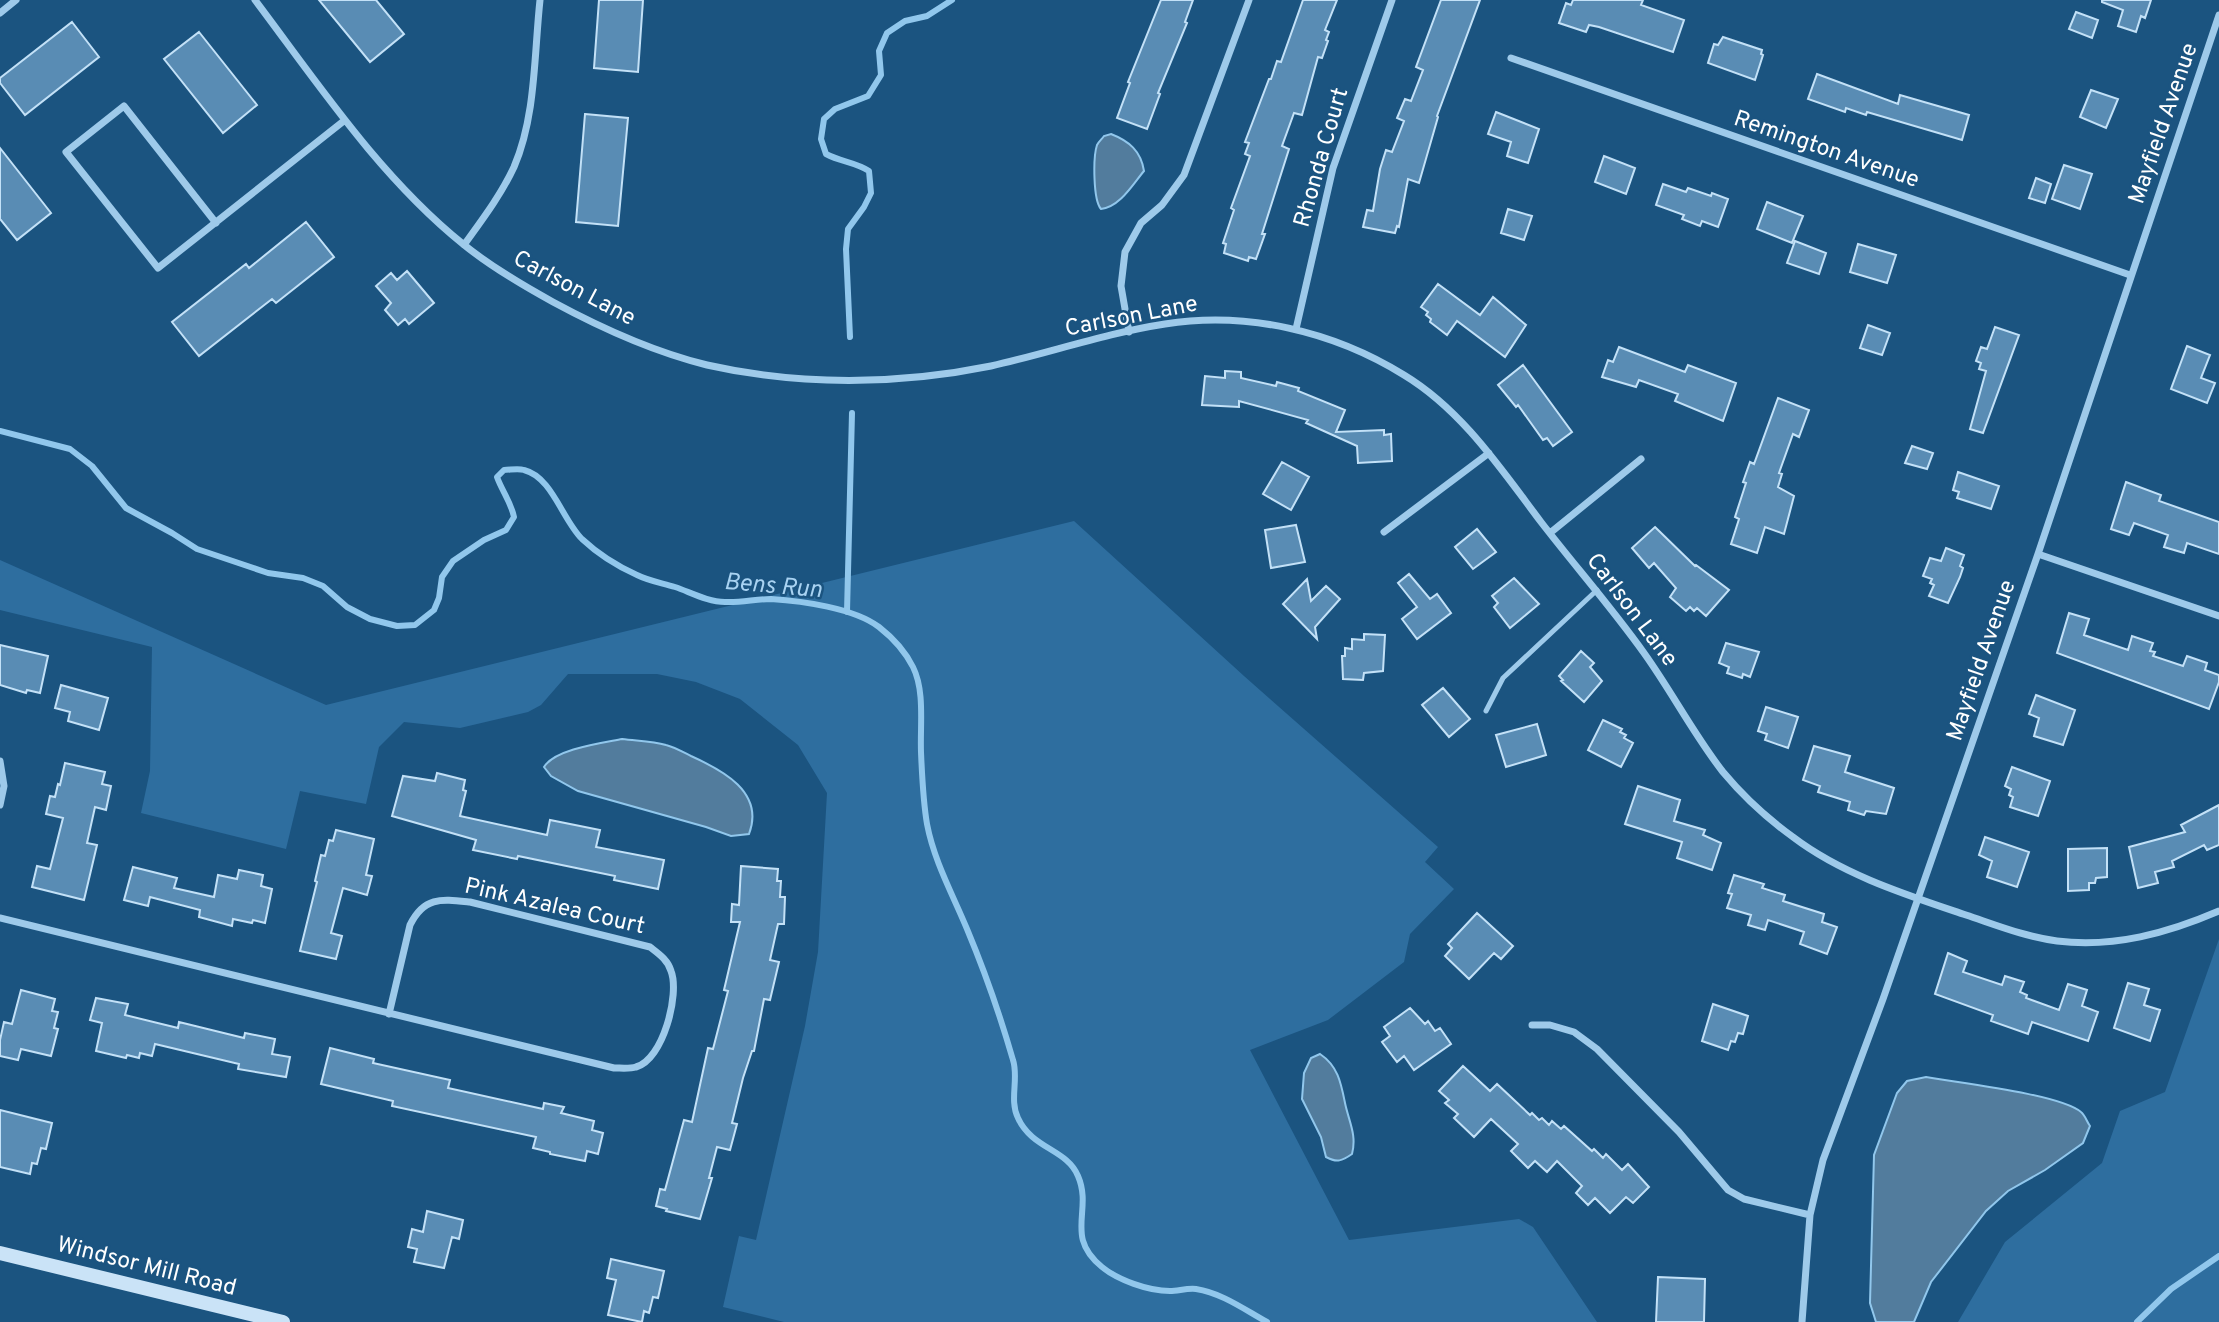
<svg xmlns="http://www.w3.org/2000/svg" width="2219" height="1322" font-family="Overpass,sans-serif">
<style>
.green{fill:#2e6e9f}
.water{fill:#527c9d;stroke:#91c7ec;stroke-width:2}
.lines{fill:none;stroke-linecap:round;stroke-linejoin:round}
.stream{stroke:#91c7ec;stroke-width:6}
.building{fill:#598cb4;stroke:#c3e1f7;stroke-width:2}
.service{stroke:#9ecaea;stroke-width:5}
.minor{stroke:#9ecaea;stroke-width:7}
.secondary{stroke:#cae3f7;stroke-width:14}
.labels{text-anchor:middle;stroke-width:5;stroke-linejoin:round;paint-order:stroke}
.street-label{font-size:23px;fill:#fff;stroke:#1b5480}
.water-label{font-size:24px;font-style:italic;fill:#a9d3f2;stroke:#1b5480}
</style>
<rect width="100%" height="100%" fill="#1b5480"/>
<path class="green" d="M1074 521 1244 676 1438 847 1425 862 1454 889 1410 934 1404 962 1328 1020 1250 1050 1349 1240 1519 1219 1533 1227 1597 1322H784L723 1307 739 1236 756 1240 805 1026 818 952 827 793 798 745 740 699 696 682 657 674H568L541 705 528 712 460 728 404 722 379 747 366 804 300 791 286 849 141 813 150 771 152 647 0 610V560L326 705Z
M2219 939V1322H1958L2005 1242 2102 1163 2120 1111 2165 1092Z"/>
<path class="water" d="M1111 134C1129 141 1141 151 1144 171 1133 184 1120 207 1101 209 1093 200 1093 157 1097 145 1099 141 1102 139 1104 136Z
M622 739C637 741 652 741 666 745 674 747 683 752 691 756 722 770 765 792 749 834L731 836 706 827 578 791 551 776 544 767C555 749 602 743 622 739Z
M1320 1054C1338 1066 1341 1083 1345 1103 1349 1122 1357 1135 1352 1154 1342 1161 1337 1163 1326 1157L1321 1137 1302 1099 1304 1073 1311 1058Z
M1926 1077C1959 1083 2059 1094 2081 1112 2085 1115 2087 1122 2090 1126L2083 1143 2045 1170 2008 1191 1986 1211 1931 1282 1914 1322H1876L1870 1303 1874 1155 1897 1093 1907 1081Z"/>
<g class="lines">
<path class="stream" d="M850 337 846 249 848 229 864 207 871 193 869 171C855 162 841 162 826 154L821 139 824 119 835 109 868 96 881 75 879 51 887 33 905 21 927 16 952 0
M0 431 70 449 92 466 126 508 172 533 197 549 268 573 303 578 323 586 347 607 370 619 397 626 415 625 434 610 439 598 442 577 453 561 484 540 506 530 514 517C511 502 502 491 497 477L504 470C510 470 518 468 524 470 552 477 562 519 582 539 598 554 617 566 637 575 649 581 662 583 675 587 690 592 708 602 725 602 740 603 756 599 771 599 802 601 854 608 879 627 893 638 905 651 913 667 925 691 920 725 921 752 922 775 923 801 927 824 934 861 953 895 967 929 985 972 1000 1015 1013 1060 1019 1078 1009 1100 1018 1118 1032 1149 1067 1149 1078 1176 1093 1211 1064 1236 1102 1267 1118 1280 1148 1291 1170 1291 1178 1291 1187 1288 1196 1289 1222 1293 1245 1310 1267 1322
M847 612 852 413
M2137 1322 2171 1289 2219 1256"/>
</g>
<path class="building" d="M319 0H376L404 34 370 62Z
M599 0H643L638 72 594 68Z
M1161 0H1193L1185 22 1187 23 1158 93 1160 94 1147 129 1117 118 1130 83 1128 82Z
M1303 0H1337L1325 30 1329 32 1326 40 1328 41 1322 58 1318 57 1302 115 1294 113 1282 146 1289 149 1262 234H1265L1256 259 1249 257 1248 261 1224 253 1226 244 1223 243 1234 210 1231 208 1250 156 1245 154 1249 143 1245 142 1269 79H1271L1277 61 1281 62Z
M1441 0H1480L1437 116 1438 117 1419 183 1408 179 1399 227 1397 226 1395 233 1363 227 1367 210 1373 211 1380 169 1386 150 1392 152 1404 121 1397 118 1405 99 1411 101 1423 70 1416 67Z
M1573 0H1643L1641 5 1684 20 1673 52 1599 27 1589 25 1586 32 1559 23 1566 3 1571 5Z
M2102 0H2151L2145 18 2141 16 2136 32 2118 26 2123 10 2102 2Z
M2076 12 2098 20 2092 38 2069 29Z
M72 22 99 57 25 115 0 83V78Z
M199 32 257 105 223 133 164 59Z
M1723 37 1762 50 1761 54 1763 55 1755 80 1708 63 1714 44 1718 45Z
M1817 74 1898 104 1900 95 1969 115 1962 140 1867 112 1866 115 1846 108 1845 112 1808 99Z
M2091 90 2118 99 2106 128 2080 117Z
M1496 112 1539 129 1528 163 1507 156 1511 142 1488 134Z
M585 114 628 118 618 226 576 222Z
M0 148 51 213 17 240 0 219Z
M1604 156 1635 168 1626 194 1595 182Z
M2064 165 2092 174 2080 209 2052 199Z
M2036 178 2051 184 2045 203 2029 198Z
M1663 184 1686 192 1688 188 1711 196 1712 193 1728 199 1718 227 1702 221 1700 226 1682 219 1684 215 1656 205Z
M1767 202 1803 216 1792 243 1757 229Z
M1508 209 1532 216 1524 240 1501 233Z
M306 222 334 257 276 303 272 299 199 356 172 322 246 264 249 268Z
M1795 241 1826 253 1819 274 1787 263Z
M1858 244 1896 255 1887 283 1850 272Z
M407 271 434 303 409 324 405 319 398 325 385 310 391 303 376 286 391 273 397 280Z
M1438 284 1480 315 1493 297 1526 325 1505 357 1457 321 1447 335 1430 322 1431 319 1426 315 1428 312 1421 307Z
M1868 325 1890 333 1882 355 1860 348Z
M1995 327 2019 335 1983 433 1970 429 1986 371 1979 369 1981 363 1976 361 1981 347 1987 349Z
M2187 346 2210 355 2201 378 2215 383 2207 403 2171 389Z
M1619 347 1685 372 1688 365 1736 383 1723 421 1675 401 1678 394 1639 380 1636 387 1602 377 1608 360 1613 362Z
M1523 365 1572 432 1553 446 1547 438 1543 440 1518 405 1516 407 1498 385Z
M1225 371 1241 372V378L1276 386 1277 382 1299 388 1298 391 1345 410 1336 432 1384 430V435L1391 434 1392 461 1358 463 1357 446 1306 423 1308 420 1239 401V407L1202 405 1205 376 1225 378Z
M1778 398 1809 410 1799 437 1793 434 1779 473 1782 474 1778 487 1794 496 1784 534 1765 527 1757 553 1731 544 1739 519 1735 517 1746 483 1743 482 1750 462 1754 464Z
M1912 446 1933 453 1927 469 1905 463Z
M1282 462 1309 477 1291 510 1263 494Z
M1958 472 1999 486 1991 509 1957 498 1959 492 1953 490Z
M2126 482 2161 495 2159 501 2219 522V554L2187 543 2184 553 2164 547 2168 535 2134 523 2129 535 2111 529Z
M1296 525 1305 562 1271 568 1265 530Z
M1655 527 1695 566 1696 565 1729 590 1706 616 1697 608 1694 611 1690 607 1686 611 1670 597 1676 588 1654 563 1649 568 1632 548Z
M1477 529 1496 552 1473 569 1455 547Z
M1946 548 1964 555 1960 566 1963 568 1960 577 1948 603 1929 596 1934 585 1930 583 1932 579 1923 576 1930 558 1941 561Z
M1409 574 1430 599 1437 594 1451 613 1417 639 1402 619 1417 607 1398 583Z
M1514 578 1539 604 1510 628 1494 607 1498 603 1492 596Z
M1307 579 1311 601 1326 586 1340 599 1315 627 1317 639 1283 604Z
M2069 613 2089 619 2084 635 2128 650 2132 636 2153 643 2150 651 2155 652 2153 656 2183 666 2187 656 2207 663 2205 670 2219 675V682L2209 709 2057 653Z
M1364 634 1385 635 1383 671 1364 673 1363 680 1343 679 1342 656H1345V648L1352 649V639L1364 640Z
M1726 643 1759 652 1750 677 1743 674 1742 678 1727 673 1729 667 1719 663Z
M0 645 48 656 40 693 27 690 26 693 0 685Z
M1581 651 1594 663 1590 667 1602 681 1584 702 1561 681 1563 680 1559 676Z
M61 685 108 698 99 730 68 721 70 712 55 708Z
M1443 688 1470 719 1449 737 1422 705Z
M2036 695 2075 710 2063 745 2034 736 2039 718 2029 714Z
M1766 707 1798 717 1788 748 1765 740 1767 734 1758 731Z
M1603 720 1622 729 1620 732 1626 735 1624 738 1633 743 1621 767 1588 750Z
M1537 724 1546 755 1506 767 1496 735Z
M1814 746 1850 756 1845 772 1894 788 1886 814 1866 811 1864 815 1848 810 1850 802 1818 792 1820 786 1803 780Z
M65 763 105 772 102 784 111 786 106 810 95 807 87 843 97 845 84 900 32 887 37 866 50 869 63 818 46 814 50 796 55 797 58 784 60 785Z
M2012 767 2050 781 2038 816 2010 807 2013 797 2009 795 2011 789 2005 786Z
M437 773 465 780 463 790 466 791 460 816 547 835 550 820 600 830 596 847 664 860 658 889 614 880 615 876 518 856 517 859 473 850 476 840 392 816 403 776 435 781Z
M1638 786 1680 800 1674 821 1705 830 1703 835 1721 843 1712 870 1677 858 1682 842 1625 824Z
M2219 805V845L2207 850 2204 845 2172 861 2174 867 2155 872 2158 883 2138 888 2129 847 2185 832 2181 825Z
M336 830 374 839 366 875 372 876 367 895 343 888 331 933 342 936 336 959 300 951 317 882 315 881 321 855 325 856 329 840 333 841Z
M1985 837 2029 852 2017 887 1987 877 1992 861 1979 855Z
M2107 848V877L2096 878 2095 883H2089V890L2068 891V849Z
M741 866 778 869 777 881H781L780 897H785L784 924H778L770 960 779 962 770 1000 764 999 754 1051H752L743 1078 732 1123 737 1124 730 1150 717 1147 709 1178H712L700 1219 666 1211 667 1209 656 1206 660 1189 665 1190 684 1120 692 1122 708 1048 713 1049 728 991 724 990 740 922H731L732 904 739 905Z
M133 867 177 878 174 888 214 897 218 875 237 879 239 870 263 875 261 886 272 889 265 923 253 920 252 923 233 919 232 926 199 917 200 910 150 897 148 906 124 900Z
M1734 875 1764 884 1762 888 1785 895 1783 901 1824 914 1822 922 1837 927 1827 954 1800 944 1804 932 1768 920 1765 930 1748 925 1751 915 1727 908 1732 894 1728 893Z
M1477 913 1513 946 1501 959 1494 953 1469 979 1445 956 1452 948 1448 944Z
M1948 953 1967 961 1963 972 2002 985 2005 976 2024 982 2020 992 2027 995 2026 998 2059 1010 2068 984 2087 990 2082 1006 2098 1012 2088 1041 2032 1022 2028 1034 1991 1021 1993 1015 1935 994Z
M2128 983 2149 989 2144 1005 2160 1010 2150 1041 2114 1028Z
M21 990 55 999 52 1011 58 1012 54 1028 58 1029 51 1056 21 1049 18 1060 0 1056V1040L4 1022 12 1024Z
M96 998 128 1004 125 1015 178 1028 179 1022 244 1038 245 1033 275 1039 272 1054 290 1057 286 1077 238 1069 239 1064 155 1044 152 1056 140 1053 139 1058 127 1055 126 1058 96 1051 102 1023 90 1020Z
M1713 1004 1748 1016 1743 1034 1738 1033 1735 1042 1731 1041 1728 1050 1702 1041Z
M1410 1008 1425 1024 1428 1021 1435 1031 1440 1028 1451 1044 1414 1070 1404 1056 1397 1062 1382 1042 1390 1036 1384 1027Z
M330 1048 374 1059 373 1063 450 1080 448 1088 543 1109 544 1103 564 1107 561 1113 594 1121 592 1130 603 1133 598 1154 587 1151 585 1161 550 1154V1152L533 1148 536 1137 392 1106 393 1101 321 1084Z
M1463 1066 1490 1091 1497 1084 1530 1115 1532 1113 1539 1120 1542 1118 1549 1125 1552 1121 1561 1129 1564 1126 1592 1151 1594 1149 1603 1158 1606 1154 1622 1170 1628 1164 1649 1187 1633 1203 1626 1197 1610 1213 1595 1198 1588 1205 1576 1193 1582 1186 1557 1161 1547 1172 1535 1161 1528 1168 1511 1151 1518 1144 1491 1119 1474 1137 1454 1118 1458 1114 1445 1103 1449 1100 1439 1091Z
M0 1110 52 1123 46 1149 41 1148 37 1164 32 1163 30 1174 0 1167Z
M427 1211 463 1220 459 1239 452 1237 444 1268 414 1262 417 1249 408 1247 412 1229 423 1232Z
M611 1259 664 1271 658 1298 653 1297 649 1313 644 1311 642 1322 608 1315 616 1280 607 1278Z
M1658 1277 1705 1279 1704 1322H1656Z"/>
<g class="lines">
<path class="service" d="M1486 711 1503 678 1597 590"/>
<path class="minor" d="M255 0C319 85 380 177 463 244 491 267 522 285 553 302 601 328 654 352 707 365 800 386 898 385 991 366 1049 353 1106 333 1165 324 1247 311 1333 331 1404 375 1462 410 1501 469 1541 522 1575 566 1612 608 1644 653 1672 692 1694 735 1723 772 1743 796 1768 819 1793 837 1843 875 1907 895 1966 915 1996 925 2026 937 2057 941 2114 948 2168 933 2219 911
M0 13 16 0
M1511 58 2130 275
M216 223 124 106 66 152 158 268 345 120
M464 245C482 220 501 195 514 167 536 116 534 55 540 0
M1296 329 1333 168 1392 0
M1129 332 1121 286 1125 252 1141 223 1162 205 1184 175 1249 0
M1384 532 1489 453
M1550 533 1641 459
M2038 554 2219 616
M0 761 4 786 0 805
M0 918 614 1068C621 1068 630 1069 636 1067 663 1060 680 994 671 971 668 960 659 954 650 947L470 902C442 899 424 896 410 925L389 1014
M1532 1025H1550L1574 1032 1597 1049 1679 1132 1728 1190 1744 1199 1810 1215
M1802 1322 1810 1215 1823 1160 1883 999 2038 554 2219 15"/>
<path class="secondary" d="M0 1253 283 1322"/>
</g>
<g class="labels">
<g class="street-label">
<text transform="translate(2162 123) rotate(-71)" y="8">Mayfield Avenue</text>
<text transform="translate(1827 148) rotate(19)" y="8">Remington Avenue</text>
<text transform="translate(1320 157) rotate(-74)" y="8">Rhonda Court</text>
<text transform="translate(575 287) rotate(28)" y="8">Carlson Lane</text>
<text transform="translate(1131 315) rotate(-11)" y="8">Carlson Lane</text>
<text transform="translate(1633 609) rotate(53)" y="8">Carlson Lane</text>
<text transform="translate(1980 660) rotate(-71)" y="8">Mayfield Avenue</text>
<text transform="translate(555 905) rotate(13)" y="8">Pink Azalea Court</text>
<text transform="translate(147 1265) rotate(14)" y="8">Windsor Mill Road</text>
</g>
<g class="water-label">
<text transform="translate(773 585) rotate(5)" y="8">Bens Run</text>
</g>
</g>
</svg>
